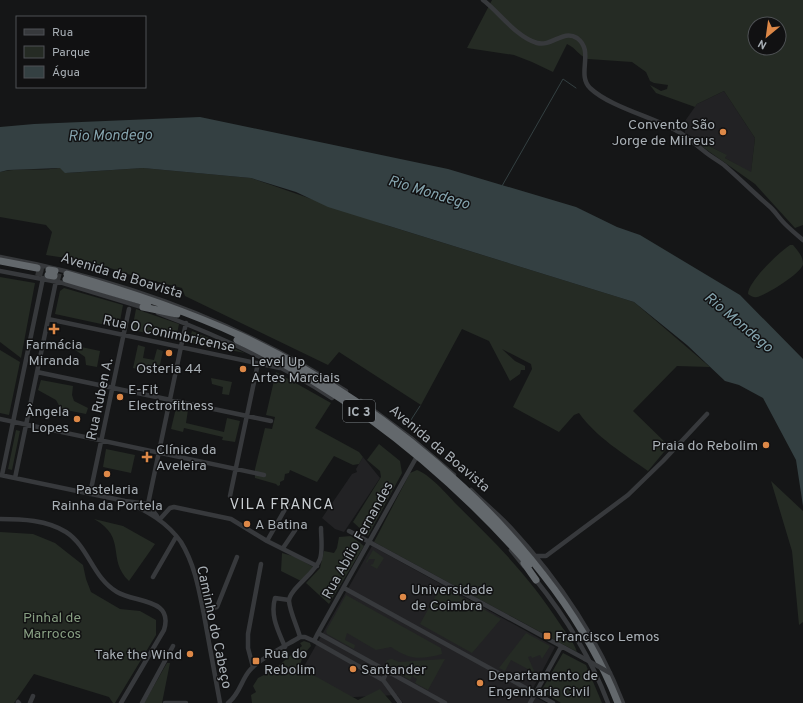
<svg xmlns="http://www.w3.org/2000/svg" width="803" height="703" font-family="Overpass,sans-serif">
	<rect width="100%" height="100%" fill="#151617"/>
	<path fill="#222224" d="M724 91 755 138 751 173 725 158 726 155 685 133V121L697 104Z
		M363 457 380 478 344 532 335 529 322 518 352 474 357 472 356 469Z
		M372 546 555 647 530 694 546 703H403L397 695 334 698 298 677Z"/>
	<path fill="#252b24" fill-rule="evenodd" d="M492 0H803V225L795 228 755 184 697 143 699 141 727 155 725 158 751 172 755 138 724 91 697 104 695 107 656 93 650 85 661 91 667 89 668 85 654 83 650 81 646 72 632 62 588 59C579 56 576 48 567 44L553 72 532 62 514 55 467 48ZM755 24H779V48H755Z
		M64 167 67 173 143 168 251 178 389 226 634 302 710 367 677 366 633 411 669 446 648 471C624 454 596 437 579 413L574 415 559 432 513 407 532 369 531 364 502 349 515 361 525 366V370H521L520 374 510 381 489 341 462 329 421 405 339 352 328 365 185 296 182 288 131 275 92 262 46 255 52 232 46 225 0 217V172C21 167 43 172 64 167Z
		M790 245H793C798 251 803 256 803 264 802 273 766 295 757 297 754 298 751 296 748 294 748 282 779 252 790 245Z
		M0 277 35 283 21 358 0 342Z
		M64 288 123 305 120 321H117L115 327 55 314 60 291Z
		M136 309 179 324 176 339 132 330Z
		M192 331 245 353 189 342Z
		M67 344 100 351 97 367 86 365 85 357Z
		M138 345 145 347 143 358 154 360 157 349 163 351 158 374 133 368Z
		M0 350 20 362 9 415 0 413Z
		M276 372 331 403 315 428 359 452 363 457 359 464 353 465 334 456 317 482 290 470 289 473 285 474 284 480 280 482V485L278 486 276 484 255 478V469L265 428 272 429 275 417 266 415Z
		M211 378 232 382 229 395 222 394 223 387 212 384Z
		M41 380 73 386 72 395 74 401 88 408 86 414 61 409 56 400 38 390Z
		M176 408 188 410 186 423 224 432 227 418 240 421 235 442 222 440 223 437 184 428 183 432 171 429Z
		M16 430 20 431 12 470 8 469Z
		M379 444 400 461 402 473 368 536 353 522 381 477 380 471 367 460Z
		M106 449 135 455 131 473 103 467Z
		M417 470C429 474 447 494 456 504 496 543 529 576 560 624 566 633 574 642 577 652L374 542 410 473Z
		M771 481 803 511V622L799 625 792 551Z
		M94 519 123 526 155 544 129 581C106 559 128 538 94 519Z
		M0 532 33 534 55 543 83 565 86 579 91 592 120 609 140 611 156 620V635L115 703H113L109 697 34 674 14 703H0Z
		M351 536 364 546 329 604 306 583 320 568 324 551 334 553 337 548 339 537Z
		M373 550 384 558 377 569 370 565 373 564 375 559H369L367 563 366 562Z
		M282 553 296 557 313 567 301 581 281 571Z
		M441 586 501 619 472 653 420 624Z
		M346 595 441 648 442 654C420 660 410 660 391 647L376 650 347 633 345 640 355 645 354 649 327 634 326 631Z
		M526 633 550 646 542 659 540 655 532 658 531 656 528 657 535 673 511 660 505 671 499 668Z
		M304 641 310 643 311 646 304 654 299 667 358 700 380 689 392 703H252L251 695 256 692 253 686 258 678 272 671 302 646 300 643Z
		M563 653 586 665 602 703H561L541 691Z
		M392 659 399 662 445 659 428 690 415 683 417 679 412 676 410 680 384 666 387 660Z
		M167 663H170L162 703H144Z"/>
	<path fill="#344042" d="M200 117 448 169 576 207 617 227 640 235 740 295 803 359V506L796 460 763 398 739 385 725 381 687 345 634 302 328 207 296 192 251 178 143 168 65 173 60 168 8 170 0 172V127L34 124Z"/>
	<g fill="none" stroke-linecap="round" stroke-linejoin="round">
		<path stroke="#344042" stroke-width="1" d="M502 186 563 79 576 88
			M409 423 420 406"/>
		<path stroke="#333537" stroke-width="7" stroke-dasharray="7 3.5" stroke-linecap="butt" d="M37 268 49 270
			M36 272 48 275
			M54 276 66 279"/>
		<path stroke="#37393c" stroke-width="4.5" d="M483 0C499 12 516 37 537 43 552 47 563 29 577 38 595 51 576 74 590 88 610 107 653 117 677 131 687 136 695 144 704 151 710 156 717 160 724 165 739 178 754 193 769 206 775 211 779 218 785 224 791 230 797 235 803 240
			M0 257C125 280 239 322 346 391
			M0 271 63 283 145 308
			M158 313C219 336 277 362 332 398
			M48 319 280 368
			M37 372 271 421
			M361 401 411 438 454 475
			M0 419 264 475
			M0 475 125 501 148 504 157 516
			M2 475 43 278
			M15 478 56 281
			M471 490C484 503 499 515 511 528 558 579 598 639 623 703
			M90 494 129 309
			M230 496 258 363
			M125 501C147 511 167 522 181 542 195 565 199 590 204 615 209 644 215 674 220 703
			M148 504 186 323
			M0 519C22 519 47 520 66 532 89 547 92 577 117 592 135 603 174 598 164 630L121 703
			M160 519 170 508 174 507 231 519 267 541 317 566
			M349 531 585 659
			M267 541 288 504
			M283 548 298 526
			M511 550 524 566
			M535 556H546L628 495 663 461 707 414
			M153 577 176 537
			M535 579C565 616 591 658 608 703
			M344 588 553 703
			M203 611 217 607 237 557
			M318 633 416 458
			M300 637C297 626 290 612 289 601 289 589 315 574 320 559 323 550 321 538 321 528
			M285 647C278 630 270 616 275 598L289 600
			M253 667 248 648V634L261 564
			M387 671 383 680 314 641 318 633 445 703
			M383 680 400 703
			M18 702 19 703
			M30 703 33 696
			M142 703 173 646
			M165 703H186
			M228 703C240 694 241 680 250 670 260 658 287 645 300 637H305L314 641
			M530 703 561 647"/>
		<path stroke="#63686c" stroke-width="7" d="M0 261 37 268
			M49 270 55 271
			M67 274C127 291 184 310 241 336 391 405 557 547 618 703
			M48 275 54 276
			M66 279 148 303
			M143 307 177 314
			M237 340C350 393 447 472 529 565
			M524 563 536 580"/>
		<path stroke="#37393c" stroke-width="4.5" d="M585 659 610 673"/>
	</g>
	<g fill="#dd8847" stroke="#111112" stroke-width="1.5">
		<circle cx="723" cy="132" r="4"/>
		<path d="M52 323h4v4h4v4h-4v4h-4v-4h-4v-4h4z"/>
		<circle cx="169" cy="353" r="4"/>
		<circle cx="243" cy="369" r="4"/>
		<circle cx="120" cy="397" r="4"/>
		<circle cx="77" cy="419" r="4"/>
		<circle cx="766" cy="445" r="4"/>
		<path d="M145 451h4v4h4v4h-4v4h-4v-4h-4v-4h4z"/>
		<circle cx="107" cy="474" r="4"/>
		<circle cx="247" cy="524" r="4"/>
		<circle cx="403" cy="597" r="4"/>
		<rect x="543" y="632" width="8" height="8" rx="2"/>
		<circle cx="190" cy="654" r="4"/>
		<rect x="252" y="657" width="8" height="8" rx="2"/>
		<circle cx="353" cy="669" r="4"/>
		<circle cx="480" cy="683" r="4"/>
	</g>
	<g text-anchor="middle" stroke-width="3" stroke-linejoin="round" paint-order="stroke">
		<rect fill="#111112" stroke="#7b8085" stroke-width="1" x="343" y="400" width="32" height="22" rx="3"/>
		<g font-size="13" font-weight="bold" fill="#a9b0b6">
			<text x="359" y="416">IC 3</text>
		</g>
		<g font-size="14" fill="#a9b0b6" stroke="#111112" text-anchor="start">
			<text x="715" y="129" text-anchor="end">Convento São<tspan x="715" dy="16">Jorge de Milreus</tspan></text>
			<text x="54" y="349" text-anchor="middle">Farmácia<tspan x="54" dy="16">Miranda</tspan></text>
			<text x="251" y="366">Level Up<tspan x="251" dy="16">Artes Marciais</tspan></text>
			<text x="169" y="373" text-anchor="middle">Osteria 44</text>
			<text x="128" y="394">E-Fit<tspan x="128" dy="16">Electrofitness</tspan></text>
			<text x="69" y="416" text-anchor="end">Ângela<tspan x="69" dy="16">Lopes</tspan></text>
			<text x="758" y="450" text-anchor="end">Praia do Rebolim</text>
			<text x="156" y="454">Clínica da<tspan x="156" dy="16">Aveleira</tspan></text>
			<text x="107" y="494" text-anchor="middle">Pastelaria<tspan x="107" dy="16">Rainha da Portela</tspan></text>
			<text x="255" y="529">A Batina</text>
			<text x="411" y="594">Universidade<tspan x="411" dy="16">de Coimbra</tspan></text>
			<text x="555" y="641">Francisco Lemos</text>
			<text x="264" y="658">Rua do<tspan x="264" dy="16">Rebolim</tspan></text>
			<text x="182" y="659" text-anchor="end">Take the Wind</text>
			<text x="361" y="674">Santander</text>
			<text x="488" y="680">Departamento de<tspan x="488" dy="16">Engenharia Civil</tspan></text>
		</g>
		<g font-size="14" fill="#a9b0b6" stroke="#111112">
			<text transform="translate(122 275) rotate(17)" y="5">Avenida da Boavista</text>
			<text transform="translate(169 333) rotate(12)" y="5">Rua O Conimbricense</text>
			<text transform="translate(99 399) rotate(-78)" y="5">Rua Ruben A.</text>
			<text transform="translate(440 448) rotate(40)" y="5">Avenida da Boavista</text>
			<text transform="translate(357 540) rotate(-61)" y="5">Rua Abílio Fernandes</text>
			<text transform="translate(215 627) rotate(78)" y="5">Caminho do Cabeço</text>
		</g>
		<g font-size="14" fill="#879e82" stroke="#111112">
			<text x="52" y="622">Pinhal de<tspan x="52" dy="16">Marrocos</tspan></text>
		</g>
		<g font-size="15" font-style="italic" fill="#84a3ad" stroke="#111112">
			<text transform="translate(110 135) rotate(-1)" y="5">Rio Mondego</text>
			<text transform="translate(429 192) rotate(17)" y="5">Rio Mondego</text>
			<text transform="translate(739 322) rotate(40)" y="5">Rio Mondego</text>
		</g>
		<g font-size="15" letter-spacing="1" fill="#c9ced2" stroke="#111112">
			<text x="282" y="509">VILA FRANCA</text>
		</g>
	</g>
	<rect x="16" y="16" width="130" height="72" fill="#111112" stroke="#4e5154"/>
	<rect x="24" y="29" width="20" height="6" fill="#37393c" stroke="#4e5154"/>
	<text x="52" y="36" font-size="12" fill="#a9b0b6">Rua</text>
	<rect x="24" y="46" width="20" height="12" fill="#252b24" stroke="#4e5154"/>
	<text x="52" y="56" font-size="12" fill="#a9b0b6">Parque</text>
	<rect x="24" y="66" width="20" height="12" fill="#344042" stroke="#4e5154"/>
	<text x="52" y="76" font-size="12" fill="#a9b0b6">Água</text>
	<g transform="translate(767 36) rotate(209)"><circle r="19" fill="#111112" stroke="#4e5154"/>
	<path d="M0-3L7 15L0 10L-7 15Z" fill="#dd8847"/>
	<text y="-6" font-size="11" font-weight="bold" text-anchor="middle" fill="#a9b0b6">N</text>
	</g>
</svg>
